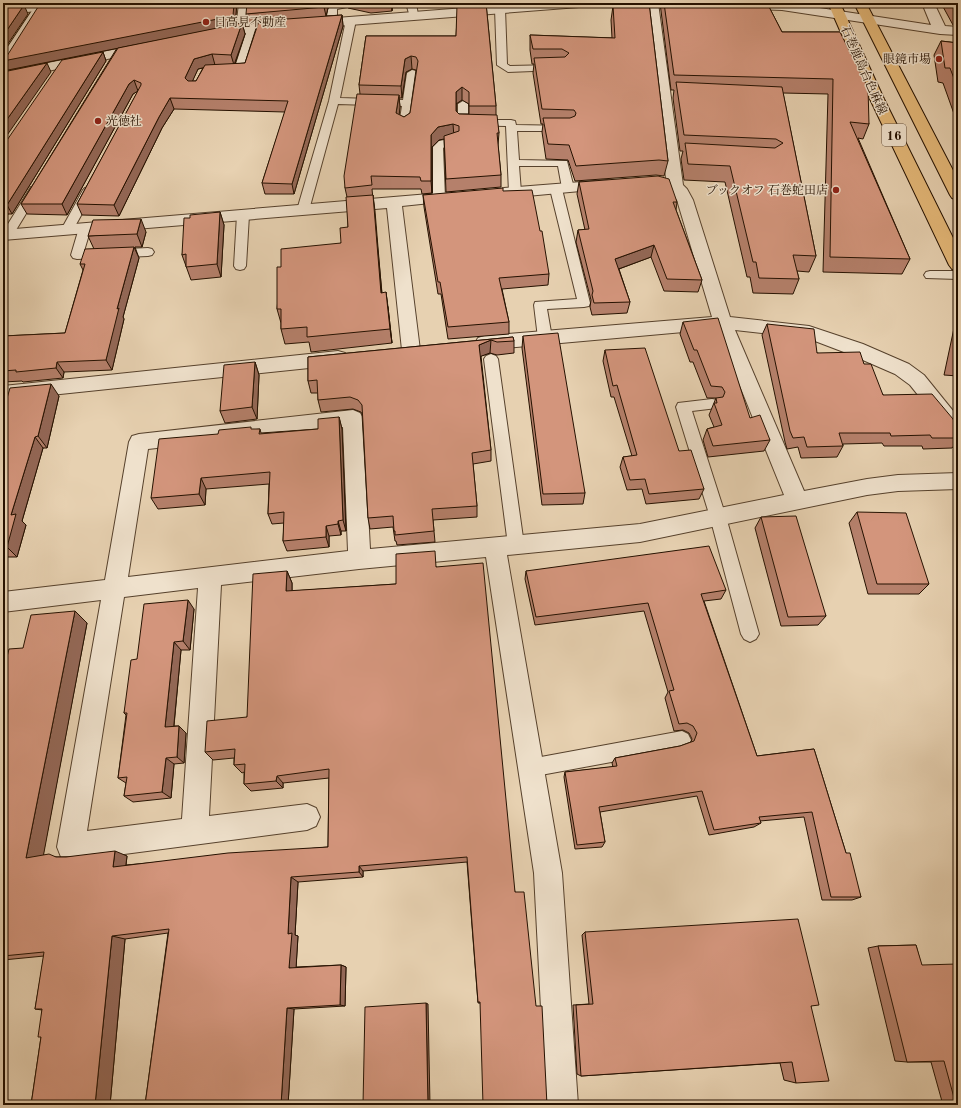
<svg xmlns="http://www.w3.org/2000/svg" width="961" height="1108" font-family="'Old Standard TT','Noto Serif JP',serif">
	<rect width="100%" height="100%" fill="#e7d1b1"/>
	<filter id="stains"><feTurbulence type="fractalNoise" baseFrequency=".005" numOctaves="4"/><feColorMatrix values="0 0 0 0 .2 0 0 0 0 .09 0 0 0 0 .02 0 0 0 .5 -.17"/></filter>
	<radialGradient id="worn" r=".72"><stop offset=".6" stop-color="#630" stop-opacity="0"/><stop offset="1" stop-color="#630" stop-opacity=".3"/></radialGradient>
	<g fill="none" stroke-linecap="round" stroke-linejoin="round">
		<defs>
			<path id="lane" d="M239 3H249L246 30 241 33 236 30Z
				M340 3H351L347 7 337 9V21L332 24 329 23C326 19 327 9 330 5Z
				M406 3H416L418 15 416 17H410Z
				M500 6 505 9 507 64 510 66 555 65 560 68 558 70 508 72 497 65 495 9Z
				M351 17 356 20 340 98 403 100 407 73 412 70 416 71 417 73 409 125 404 128 399 125 402 106 338 104 309 210 307 213H299L297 210 329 101 346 20Z
				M463 101 468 104V120H511L515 121 516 125 569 126 570 128 569 130 565 131H517L519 160 567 161 574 188 572 190H564L562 188 558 166H519L521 192 519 194H511L509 192 506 126 459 125 458 123V104Z
				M454 138 458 139 459 141 458 143 446 146 443 148 445 198 443 201H435L433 198V147L439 141Z
				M35 186 39 187 41 189 13 235 11 238H3V232L31 187Z
				M556 186 560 187 562 189 590 303 589 306 584 307 547 309 552 338 550 341 545 343 540 341 538 338 534 305 535 302 577 299 550 189 552 187Z
				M89 187 93 188 95 190 73 230 71 233H63L61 230 83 190 85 188Z
				M243 211 247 212 249 215 246 266 244 269 240 270 236 269 234 266 237 215 239 212Z
				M85 224 89 225 91 228 84 251 148 248 152 249 154 252 152 255 148 256 77 259 73 258 71 255 79 228 81 225Z
				M930 271H958V279L926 278 924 275 926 272Z
				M491 354 496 356 498 359 524 545 522 550 516 552 510 550 508 545 484 359 486 356Z
				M712 399 717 400 719 404 717 408 692 411 726 517 759 634 756 639 750 642 744 639 741 634 710 517 676 407 678 403Z
				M682 731 688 734 691 740 688 746 682 749 530 777 523 775 521 768 523 761 530 759Z"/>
			<path id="street" d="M40 3 44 4 46 7 44 10 3 15V7Z
				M528 3H585L583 6 579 7 260 32 248 70 246 73H236L234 70 246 33 213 38 208 37 206 34 208 31 213 30 250 25 255 23 259 24Z
				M646 3H658L683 185 687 189 693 200 730 317 809 326 863 344 909 364 924 375 958 417V439L951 436 910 385 895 374 849 354 807 338 735 330 804 491 867 479 898 475 958 473V489L898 491 867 495 640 542 507 555 562 873 578 1105H546L534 873 486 557 359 569 221 585 209 816 307 804 316 808 320 817 316 826 307 830 71 861 61 857 57 847 101 600 3 612V592L105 580 129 442 132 436 139 434 353 410 360 413 363 418 370 549 640 524 784 495 717 329 484 350 478 348 475 343 478 338 484 336 712 317 677 200 667 187ZM343 427 348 551 128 577 148 449ZM198 588 182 819 87 831 124 597Z
				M704 3H787L931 25 922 3H934L945 26 958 27V35L940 34 782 10 710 7 706 6Z
				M142 44 147 45 149 48 147 51 3 80V72Z
				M607 180 613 182 615 185 613 188 504 198 498 196 496 193 498 190 504 188Z
				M453 192 459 194 461 197 459 200 402 206 420 350 418 355 411 357 404 355 402 350 387 208 3 240V230Z
				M338 351 345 353 347 358 345 363 338 365 3 400V386Z"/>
			<path id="secondary" d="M37 3H49L8 67 3 68V54Z"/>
			<path id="primary" d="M828 3H840L884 99 958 248V271L952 269 949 265 870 99Z
				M854 3H866L958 180V200L952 198 950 195Z"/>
		</defs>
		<use href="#lane" stroke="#56412c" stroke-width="2"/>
		<use href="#street" stroke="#56412c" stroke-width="2"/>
		<use href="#secondary" stroke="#251100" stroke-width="2"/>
		<use href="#primary" stroke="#251100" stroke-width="2"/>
		<use href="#lane" fill="#efe1cc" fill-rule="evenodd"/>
		<use href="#street" fill="#efe1cc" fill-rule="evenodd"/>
		<use href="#secondary" fill="#efe1cc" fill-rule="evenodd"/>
		<use href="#primary" fill="#e4b878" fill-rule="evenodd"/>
	</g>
	<path fill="#b5806b" stroke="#251100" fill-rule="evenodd" d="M48 3H90L49 5Z
		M237 3 235 25 242 23 245 34 235 64 245 63 258 22 248 23 246 14 329 4 326 16 342 15 343 26 294 194H265L262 183 285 112 174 109 162 128 119 216 82 215 77 204 138 91 133 94 67 215 27 214 21 204 117 48 3 71ZM203 68 196 81H192L198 69Z
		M347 3H393L392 11 371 13 348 8Z
		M458 3H486L496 106V115L499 133 498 145 501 175V187L446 192 444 138 439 140 432 147V193L422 194 421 189H372L382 293 388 307 392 343 311 352 309 342 285 344 281 329V323L277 309 281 267 341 243 348 227 347 197 345 188 360 94 359 85 366 36H456ZM412 69 416 70 410 113 404 117 399 115 400 107 399 98H402L406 72ZM462 100 469 104V114H459L456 111V104Z
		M618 3H649L668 161 664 176 656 175 575 181 568 160 546 159 542 132 543 124H541L533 73 534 64H532L530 50V35L612 38 611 20 613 6H618Z
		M660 3H767L782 32H840L869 124 863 139 858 138 910 259 902 274 823 272 828 94 783 93 816 256 809 272 797 271 799 279 793 294 753 293 750 277H747L725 182 684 180 681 159 683 151H680L673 98 674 90H671Z
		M941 3H958V26L953 25Z
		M941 41 958 43V125L943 83 938 82 934 55Z
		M103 52 106 61 12 214H8L3 222V146Z
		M579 182 677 202 676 210 702 280 698 292 664 291 651 257 619 269 630 302 627 313 592 315 590 307 591 300 576 242 578 230H585L577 194Z
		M503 191 549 274 548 285 502 289 509 322V334L448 339 441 294H438L424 207 423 195Z
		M220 212 224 225 221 277 191 280 182 255 190 218Z
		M146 232 142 247H135L139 258 123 317 124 319 112 370 64 372 63 378 23 382 22 381 3 382V336L65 333 83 270 80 264 94 249 88 236Z
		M958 313V376L944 375 957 314Z
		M683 322 750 418 770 440 764 451 708 457 703 440 707 429 714 427 709 415 716 398H707L693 362H690L680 334Z
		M767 324 817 353 864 364 883 395 958 431V441L952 448 923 449 922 446H884L882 443 843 444V446L837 457 801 458 798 447 787 449 785 442 762 335Z
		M523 336 585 493 583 504 542 505 522 348Z
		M513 337 514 341V353L497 355 490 353 481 356 491 450V461L473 464 477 506V517L433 520 435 542 397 545 396 541H395L393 527 370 529 368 518 362 414 361 412 353 409 321 412 318 400V393H311L308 381V357Z
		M605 350 679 451 704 489 699 499 646 504 642 489 627 490 620 467 623 457 632 456 614 397H611L603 361Z
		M255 362 259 375 257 419 225 423 220 411Z
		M59 396 47 448H43L22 521 26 525 17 557H3V558V412Z
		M339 417 342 429 346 531H341V535L329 536V547L287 551 283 541 284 523 272 524 268 514 269 484 206 489 205 505 158 509 151 498 218 434 260 429 261 433 318 429Z
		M857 512 929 584 919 594H868L849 523Z
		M761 517 826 616 818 625 781 626 755 528Z
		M436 566 515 892 547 1105 480 1003H478L467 862 363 871V877L298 882 295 935 298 936 296 967 341 965 346 967 345 1006 294 1009 288 1105H145L168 933 125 939 110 1105H31L41 1037 42 1010 35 1009 44 956 3 960V673L23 648 87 623 43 855 57 857 127 856 126 865 328 847 329 778 283 783V788L251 791 244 784V772L242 773 234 765V758L213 760 205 752 247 717 287 571 292 583V591L396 584Z
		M526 571 726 590 721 599 704 601 757 756 814 749 846 853 861 897 852 900H822L804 817 760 821 761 823 754 827 709 835 697 796 600 812 605 842 602 847 575 849 564 777 565 772 613 767 612 763 615 758 680 746 691 742 692 739 689 733 683 730 674 731 665 698 668 692 644 611 535 625 525 579Z
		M194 609 190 650H181L174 726H179L186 733 184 763 174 764 171 798 133 802 124 796 126 783 118 778 126 715 124 713 137 659Z
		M585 932 811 1006 796 1083 784 1080 780 1063 581 1076 577 1074 573 1005 589 1004 582 935Z
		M916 945 958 1105H943L931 1062H907L895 1061 868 948 878 946Z"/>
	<path fill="#946857" stroke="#251100" d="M3 3H25L3 6Z
		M234 3H237L235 25 3 71V61Z
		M325 3H334L329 4 326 16 324 7Z
		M391 3H393L392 11Z
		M24 5 28 14 3 51V36Z
		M342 15 343 26 294 194 292 184Z
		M242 23 245 34 234 65 231 55Z
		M103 52 106 61 12 214 7 205Z
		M212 54 215 65 198 69 189 89 185 78 194 59Z
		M411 56 412 69 406 72 402 98 401 86 405 59Z
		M47 63 51 72 3 141V125Z
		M134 80 138 91 133 94 67 215 62 204 129 84Z
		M462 87V100L456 104V123V92Z
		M399 95 400 107 398 126 396 113Z
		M170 98 174 109 162 128 119 216 114 205 159 117Z
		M453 124 454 137 439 140 432 147V193L431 181V135L438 127Z
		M373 195 375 211 383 308 381 293Z
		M3 205 8 214 3 222Z
		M220 212 224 225 221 277 217 264Z
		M141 219 146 232 142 247 137 234Z
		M654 245 651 257 613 271 615 259Z
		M134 247 139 258 123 317 124 319 112 370 106 360 117 309Z
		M386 292 388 307 392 343 390 329Z
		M491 340 490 353 479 357V345Z
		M57 362 64 372 63 378 56 368Z
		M255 362 259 375 257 419 252 407Z
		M51 384 59 396 47 448 38 436Z
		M339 417 342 429 346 531 343 520Z
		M35 437 43 448 22 521 26 525 17 557 7 547 11 515Z
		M201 478 206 489 205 505 199 494Z
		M338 521 341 531V535L338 524Z
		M326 526 329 536V547L326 537Z
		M287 571 292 583V603L286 591Z
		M188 600 194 609 190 650 183 641Z
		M75 611 87 623 42 863 26 858Z
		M174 642 181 650 173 734 165 727Z
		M179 726 186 733 184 763 177 757Z
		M166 758 174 764 171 798 162 792Z
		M277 776 283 783V788L276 781Z
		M115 851 127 856 125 872 113 867Z
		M359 866 363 871V877L359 872Z
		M291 877 298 882 295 935 298 936 296 969 289 968 288 934Z
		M112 936 125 939 110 1105H95Z
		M341 965 346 967 345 1006 340 1005Z
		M426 1003 428 1004 430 1105H428Z
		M287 1008 294 1009 288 1105H281Z"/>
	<path fill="#d3957c" stroke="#251100" d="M120 3H234L233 16 3 61V59H5L38 7Z
		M247 3H325L324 7 246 14Z
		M365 3H386L370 4Z
		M486 3 496 106H469V92L462 87 456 92V111L459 114 497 115 499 133H497L501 175 446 179 444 136 459 131V126L453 124 438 127 431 135V181H421L420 177 371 176 372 185 345 188 344 176 357 94 399 95 396 113 404 117 410 113 418 61 416 57 411 56 405 59 401 86 359 85 366 36H456L457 5Z
		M620 3H649L668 161 659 160 576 166 569 145 548 144 543 118H570L575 116 576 113 574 110 542 109 534 58 565 57 569 53 562 49H533L530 35 615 38 613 6H620Z
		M664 3H767L782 32H840L868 88 869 124 850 122 910 259 830 257 833 79 674 75Z
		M24 5 3 36V7Z
		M342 15 292 184 262 183 288 101 170 98 159 117 114 205 77 204 141 85V83L134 80 129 84 62 204H21L118 48 242 23 231 55 212 54 194 59 185 78 188 81H196L205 65 245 63 259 21Z
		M941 41 958 43V89L950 68H945Z
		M103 52 7 205H3V146L62 60Z
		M47 63 3 125V72Z
		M676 82 782 87 816 256 793 255 799 279 759 278 756 262H753L730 166 688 164 685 143 775 148 783 143 776 139 684 135Z
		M658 176 669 179 677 202H673L702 280 667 279 654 245 615 259 630 302 594 303 592 295 593 291 578 230 589 229 579 182Z
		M503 188V191L532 190 540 231H542L549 274 499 278 509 322 448 327 440 282H438L423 195Z
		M373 195 381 293 386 292 390 329 307 337V327L281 329V309H277V267H281V249L341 243 340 228 348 227 346 197Z
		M220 212 217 264 186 267V254L182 255 184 218H190V215Z
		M141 219 137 234 88 236 93 220Z
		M134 247 117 309 119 308 106 360 57 362 56 368 16 372V370L3 371V336L65 333 85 264H80L85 249Z
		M718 318 750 418 760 415 770 440 713 446 707 429 722 425 714 403H717L716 398 723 397 725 392 722 387 711 386 697 350H694L683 322Z
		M767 324 814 329 817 353 860 352 864 364H871L883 395 932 394 953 419 958 431V438H932L930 435 891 436 890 433H839L843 446 807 447 804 437 793 438 790 431Z
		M558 333 585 493 543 494 523 336Z
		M513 337 514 341 497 342 491 340 479 345 491 450 472 453 477 506 432 509 434 531 395 535V531H394L393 516 368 518 362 405 358 400 350 397 318 400 317 380 308 381V357Z
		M645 348 679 451 691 450 704 489 649 494 645 479 630 480 623 457 637 455 617 385 613 386 605 350Z
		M255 362 252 407 220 411 224 365Z
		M51 384 38 436 35 437 11 515 16 514 7 547H3V412L10 388Z
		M339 417 343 520 338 521V524L326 526V537L283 541 284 512 268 514 270 472 201 478 199 494 151 498 159 439 218 434 219 430 251 427V429H260L259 434 318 429V419Z
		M857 512 906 513 929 584H877Z
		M796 516 826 616 788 617 761 517Z
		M709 546 726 590 701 594 757 756 814 749 846 853H850L861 897H831L812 812 759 817 761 823 714 830 702 791 599 807 605 842 577 845 565 772 617 766 615 758 680 746 694 741 697 733 693 726 687 723 679 724 669 691 674 690 648 603 536 617 526 571Z
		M435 551 436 567 483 563 515 892H524L536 1006H542L547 1105H483L480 1002H478L467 857 359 866V872L291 877 288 934 292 933 289 968 341 965 340 1005 287 1008 281 1105H145L169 929 112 936 95 1105H31L41 1037H38L42 1009H35L44 952 3 956V673L9 649 23 648 31 615 75 611 26 858 49 854 56 857H66L115 851 113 867 228 853 328 847 329 769 277 776 276 781 244 784 245 764 234 765 235 749 205 752 207 721 247 717 253 574 287 571 286 591 396 584V554Z
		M188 600 183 641 174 642 165 727 179 726 177 757 166 758 162 792 124 796 127 777 118 778 127 713H124L131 660 137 659 144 604Z
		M798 919 819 1005 811 1006 829 1081 796 1083 792 1062 581 1076 576 1005 593 1004 585 932Z
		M916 945 922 965 957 964 958 967V1105H956L944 1061 907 1062 878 946Z
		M426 1003 428 1105H363L365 1007Z"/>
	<g fill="#8f2418" stroke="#efe1cc" stroke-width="1.5">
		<circle cx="206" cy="22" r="4"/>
		<circle cx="939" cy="59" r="4"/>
		<circle cx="98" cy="121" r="4"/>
		<circle cx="836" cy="190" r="4"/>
	</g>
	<g text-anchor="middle" stroke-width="3" stroke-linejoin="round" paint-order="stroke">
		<g font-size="12" fill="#251100" stroke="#efe1cc" text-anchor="start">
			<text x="214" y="26">日高見不動産</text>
			<text x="931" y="63" text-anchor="end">眼鏡市場</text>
			<text x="106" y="125">光徳社</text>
			<text x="828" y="194" text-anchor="end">ブックオフ 石巻蛇田店</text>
		</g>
		<g font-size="12" fill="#251100" stroke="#efe1cc">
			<text transform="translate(864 70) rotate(66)" y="4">石巻鹿島台色麻線</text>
		</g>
		<rect fill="#efe1cc" stroke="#624f3d" stroke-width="1" x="882" y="124" width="24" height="22" rx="3"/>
		<g font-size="13" font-weight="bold" fill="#251100">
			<text x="894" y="140">16</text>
		</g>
	</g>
	<rect width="961" height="1108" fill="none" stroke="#e7d1b1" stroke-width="16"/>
	<rect x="4" y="4" width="953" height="1100" fill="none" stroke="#251100" stroke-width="2"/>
	<rect x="8" y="8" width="945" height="1092" fill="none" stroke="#251100"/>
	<rect width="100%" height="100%" filter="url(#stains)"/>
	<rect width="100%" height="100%" fill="url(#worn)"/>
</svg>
